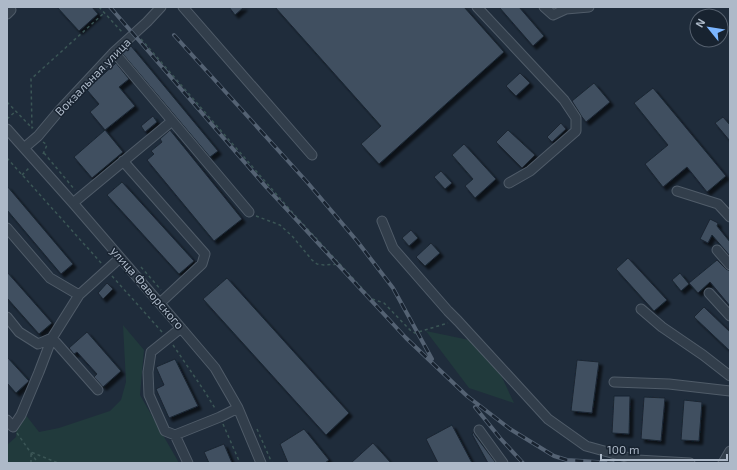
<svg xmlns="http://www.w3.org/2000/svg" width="737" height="470" font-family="'Exo 2',sans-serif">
	<defs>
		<filter id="shadow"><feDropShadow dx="3.5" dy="3.5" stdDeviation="1" flood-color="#0009"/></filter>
	</defs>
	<rect width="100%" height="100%" fill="#1f2c3b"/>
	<path fill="#213a3c" d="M123 325 144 350 140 395 179 463H8L7 460V445L16 437 17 414H25L39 432 59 428 110 411 121 400 126 382Z
		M426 331 474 341 500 373 514 403 469 388Z"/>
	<path fill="#3f4f60" stroke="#1a2532" filter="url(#shadow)" d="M57 7H92L98 14 79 31Z
		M229 7H244L235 15Z
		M275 7H464L504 52 379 164 361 144 381 126Z
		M499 7H519L544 36 533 46Z
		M131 46 218 151 210 157 122 53Z
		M116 63 129 79 119 87 135 106 105 130 90 112 99 104 87 90 97 80Z
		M520 73 530 83 516 96 506 86Z
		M594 83 610 102 586 122 582 117 572 101Z
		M653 88 726 176 707 192 687 167 663 187 645 164 668 145 634 103Z
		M153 116 157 122 145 132 141 126Z
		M723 117 730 125V141L715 123Z
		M561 123 566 129 552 142 547 137Z
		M105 130 123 152 92 178 74 157Z
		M170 130 242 219 214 241 147 160 154 154 151 151 162 142 160 139Z
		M508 130 535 155 522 168 496 142Z
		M464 144 496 179 475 198 465 186 473 179 452 155Z
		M441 171 452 183 445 189 434 177Z
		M122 182 194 261 179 274 107 195Z
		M7 186 73 264 61 274 7 210Z
		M710 219 718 223 717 226 730 242V256L712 235 708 243 700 239Z
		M411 230 418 238 409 246 402 238Z
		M431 243 440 253 425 266 416 257Z
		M628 258 667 300 654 311 616 269Z
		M717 260 726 269 730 271V306L710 282 698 293 689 283Z
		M7 272 52 323 39 334 7 298Z
		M680 273 689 284 681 291 672 280Z
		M227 278 349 413 326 435 203 299Z
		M107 283 113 289 103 299 98 293Z
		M704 307 730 332V351L694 317Z
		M87 332 121 371 103 387 94 377 97 374 77 352 74 354 69 348Z
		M7 357 29 381 16 393 7 383Z
		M175 359 198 406 169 418 156 389 164 385 156 367Z
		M577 360 599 362 592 413 571 411Z
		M614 396H630L629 434 612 433Z
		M644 397 665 398 661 441 641 439Z
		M684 400 702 402 699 441 681 440Z
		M452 425 472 463H438L426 439Z
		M304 429 329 460 325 463H288L280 444Z
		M474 432V434L496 463H488L472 434Z
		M373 443 391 463H351Z
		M224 444 232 463H209L204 452Z"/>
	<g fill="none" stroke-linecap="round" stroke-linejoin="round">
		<defs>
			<path id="minor" d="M183 7 312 155
				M477 7 564 100 576 118V131L530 171 509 183
				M544 7 553 15 566 9 589 7
				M7 14 11 10
				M114 52 249 212
				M7 129 73 203 181 328 215 368 238 408 261 463
				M24 148 38 136 59 111 114 52 147 22 161 7
				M123 161 205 254 202 264 160 303
				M677 191 718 204 730 217
				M73 203 172 121
				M382 221 393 248 448 311 458 321 548 419 586 446 637 460 690 463
				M7 228 50 278 79 295
				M717 250 730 265
				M709 293 730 316
				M641 309 662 327 703 355 730 376
				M7 317 19 332 38 344 52 338 98 390
				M181 328 151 352 148 372 149 395 165 431 175 435 188 463
				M614 382 669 384 730 391
				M7 420 13 427 21 415 39 372 52 338 79 295 120 258
				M479 430 503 463
				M175 435 220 417 238 408
				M723 463 730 451"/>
		</defs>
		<use href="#minor" stroke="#505c69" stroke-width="11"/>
		<path stroke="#3b5656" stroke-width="1.5" stroke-dasharray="3 3" stroke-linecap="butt" d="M99 7 122 32
			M141 39 291 211 372 299 384 303 410 330 415 333 448 323
			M7 102 32 128
			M7 119 16 111
			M33 127 32 128 31 79 104 13
			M44 153 75 190
			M43 154 47 145 43 142
			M7 158 102 264
			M22 175 29 168
			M256 216 280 225 293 237 312 260 317 264 324 265 340 264
			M141 267 161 290
			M112 276 163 333
			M173 345 205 392 216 410
			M223 424 240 463
			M257 429 272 463
			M17 433 38 463
			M31 463V452L58 463"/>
		<use href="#minor" stroke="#323e4b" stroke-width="9"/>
		<defs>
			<path id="rail" d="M110 7 266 187 406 338 467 396 510 429 554 456 567 460 613 463
				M174 35 307 182 357 241 393 288 432 359
				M475 407 500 438 523 463"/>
		</defs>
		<use href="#rail" stroke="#546273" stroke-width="4"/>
		<use href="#rail" stroke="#182330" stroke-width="2.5" stroke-dasharray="8" stroke-linecap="butt"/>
	</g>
	<g text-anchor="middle" stroke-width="3" stroke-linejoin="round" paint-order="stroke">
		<g font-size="12" fill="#adb9c8" stroke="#182330">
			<text transform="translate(93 77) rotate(-46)" y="4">Вокзальная улица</text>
			<text transform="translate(147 288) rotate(49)" y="4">улица Фаворского</text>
		</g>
	</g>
	<rect width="737" height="470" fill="none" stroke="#adb9c8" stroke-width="16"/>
	<g transform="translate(709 28) rotate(300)"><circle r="19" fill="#182330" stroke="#545f6d"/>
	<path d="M0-3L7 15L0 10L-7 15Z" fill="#7bb5ff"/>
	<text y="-6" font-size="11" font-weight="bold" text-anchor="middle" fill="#adb9c8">N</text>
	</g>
	<path d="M601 454v6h126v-6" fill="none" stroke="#adb9c8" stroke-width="2"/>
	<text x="607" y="454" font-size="12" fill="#adb9c8" stroke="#182330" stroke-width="3" paint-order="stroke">100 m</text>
</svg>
